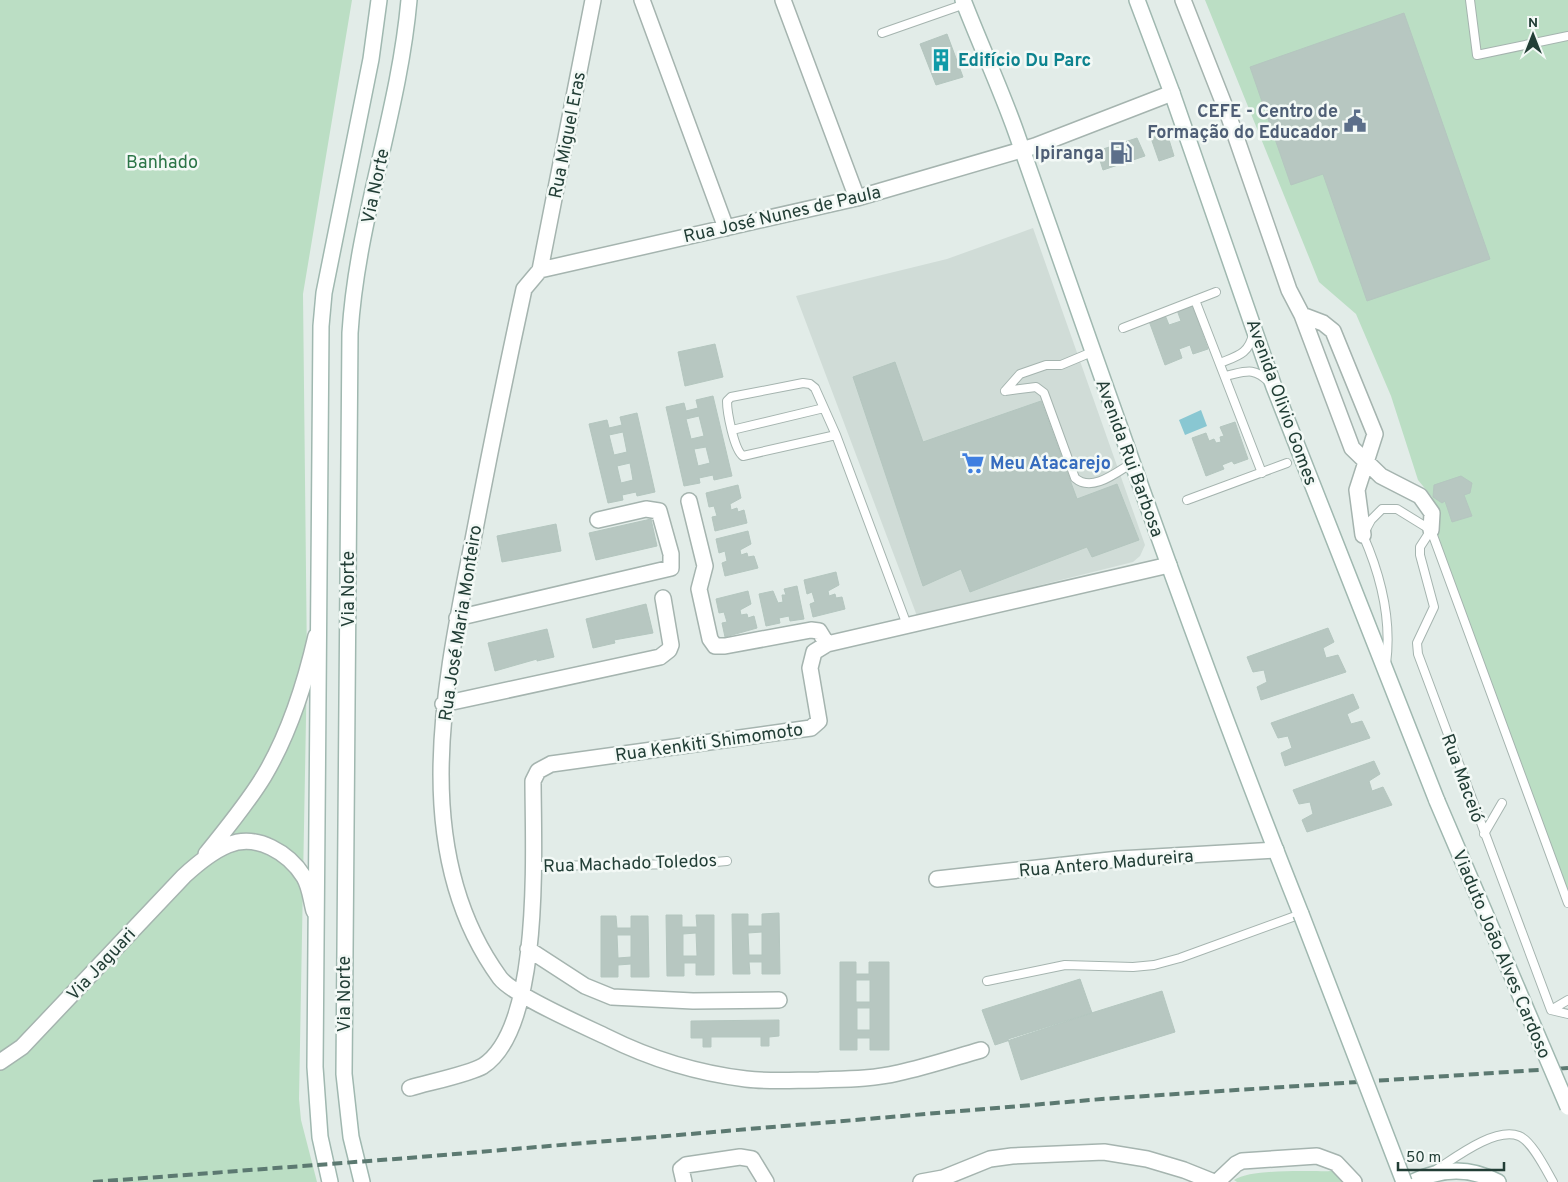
<svg xmlns="http://www.w3.org/2000/svg" width="1568" height="1182" font-family="Overpass,sans-serif">
	<rect width="100%" height="100%" fill="#e2ece8"/>
	<path fill="#d0dcd7" d="M1033 228 1145 545 1140 556 1133 562 917 616 796 296 947 259Z"/>
	<path fill="#bbdec4" d="M0 0H352L303 294 307 664 299 1099 301 1120 317 1182H0Z
		M1205 0H1568V893L1432 531 1435 515 1432 497 1418 480 1391 396 1356 314 1319 282Z
		M1333 1171 1342 1182H1237L1234 1180C1252 1168 1310 1172 1333 1171Z"/>
	<path fill="#89c7d2" d="M1201 410 1207 426 1185 435 1179 420Z"/>
	<path fill="#b7c7c1" stroke="#b4c6bf" fill-rule="evenodd" d="M1404 13 1490 259 1367 301 1323 174 1291 185 1250 67Z
		M947 34 963 77 936 85 920 44Z
		M1167 133 1174 156 1159 161 1151 138Z
		M1137 138 1145 156 1103 170 1097 151Z
		M1192 305 1208 349 1193 354 1190 345 1179 349 1182 358 1165 365 1149 321 1165 315 1169 325 1181 321 1177 310Z
		M715 344 723 377 685 386 678 352Z
		M895 362 923 442 1041 401 1077 499 1117 484 1139 540 1092 557 1087 547 970 592 961 569 923 586 853 377Z
		M713 396 732 476 714 480 713 475 699 478 700 483 684 486 666 407 684 403 686 411 698 408 696 400ZM699 416 704 436 691 439 686 419ZM706 447 710 463 698 466 694 449Z
		M637 413 655 492 637 496 636 492 622 495 623 500 608 503 589 424 607 420 609 428 622 425 620 417ZM623 432 627 452 614 455 609 435ZM630 463 633 480 621 483 617 466Z
		M1235 422 1248 459 1234 464 1232 461 1222 465 1224 469 1206 476 1192 438 1206 433 1209 441 1214 439 1216 443 1221 442 1220 437 1224 436 1220 427Z
		M1461 476 1472 483 1470 493 1464 495 1472 516 1452 522 1445 501 1442 503 1433 497 1434 485Z
		M738 485 741 498 730 504 731 510 737 508 738 512 744 510 747 523 715 531 712 517 717 516 714 506 709 507 706 493Z
		M651 519 657 546 596 560 589 533Z
		M556 524 561 551 502 562 497 536Z
		M748 531 751 544 740 550 741 555 747 553 748 557 754 556 758 568 725 576 722 563 727 561 725 551 719 553 716 539Z
		M836 572 839 585 828 591 829 596 835 594 836 598 842 597 845 609 813 617 810 604 815 602 812 592 807 594 804 580Z
		M797 586 804 619 790 621 789 616 779 618 780 623 766 626 759 594 773 591 778 603 783 602 782 595H786L784 589Z
		M748 591 751 604 740 610 741 615 747 614 748 618 754 616 757 628 725 637 722 623 727 622 724 612 719 613 716 599Z
		M646 604 653 633 614 640 615 643 593 648 586 619Z
		M1328 628 1334 642 1323 648 1326 658 1338 655 1346 672 1261 700 1257 687 1267 682 1264 670 1253 672 1247 657Z
		M547 629 554 657 537 661V659L495 671 488 643Z
		M1353 694 1359 708 1347 714 1351 724 1362 721 1370 738 1285 766 1281 753 1292 748 1288 736 1278 738 1271 723Z
		M1374 761 1380 774 1369 781 1372 791 1383 787 1392 805 1307 832 1302 820 1313 814 1310 802 1299 804 1293 790Z
		M779 913 780 974H762V962H749L750 974H733L732 914H748V926H762V914ZM762 932V955H749L748 933Z
		M666 915H682V927H697L696 915H714V975H696V963H684V976H667ZM696 933 697 956H683V934Z
		M601 916H616L617 928H631V916H648L649 977H631V964L618 965V977H601ZM617 935H631V957L618 958Z
		M840 962H856V974H869V962H889V1050H870V1038H857V1050H840ZM856 980H870V1002H856ZM857 1008H870V1030H857Z
		M1080 979 1092 1013 995 1045 982 1010Z
		M1162 991 1175 1032 1021 1080 1008 1039Z
		M779 1020V1036L769 1037V1046H761V1037H711V1047H703V1038H691V1021Z"/>
	<g fill="none" stroke-linecap="round" stroke-linejoin="round">
		<defs>
			<path id="service" d="M1470 0 1477 55 1568 36
				M882 33 965 4
				M1195 300 1262 473
				M1123 328 1216 292
				M1220 363C1237 356 1249 354 1253 334
				M1225 376C1245 372 1253 366 1269 382
				M1005 391 1036 387 1044 393 1075 478C1092 493 1117 472 1132 463
				M1005 391 1020 374 1046 365H1061L1092 352
				M732 430 824 408
				M836 435 743 456C734 450 727 412 727 401L731 397 803 383 810 384 815 388 836 435 907 625
				M1187 500 1287 463
				M1431 530 1420 547V555L1434 607 1417 643 1418 654 1551 1010 1568 1014
				M1386 664C1392 620 1381 576 1363 535L1371 520 1382 509H1397L1431 530 1568 903
				M1484 834 1502 803
				M534 866 692 864 727 861
				M987 981 1065 965 1133 967 1154 965 1180 958 1301 914
				M1551 1010 1568 1000
				M1436 1170C1456 1157 1495 1127 1519 1136 1532 1141 1546 1170 1553 1182"/>
			<path id="minor" d="M642 0 726 228
				M783 0 857 198
				M1183 0 1229 117 1289 290 1302 315 1323 323 1333 331 1375 434 1357 490 1363 535
				M540 270 524 289C506 372 489 456 473 540 445 682 407 851 500 978 513 995 584 1026 607 1037 651 1059 697 1073 746 1079 770 1082 795 1080 819 1080 846 1079 873 1079 898 1073 926 1067 953 1058 981 1050
				M540 270 857 198 1035 146 1172 93
				M540 270 593 0
				M1302 315 1352 448 1381 476 1420 496 1432 513 1431 530
				M689 501 705 566 699 589 710 639 715 646H725L811 630 819 631 827 644
				M457 618 671 568V554L659 511 646 509 598 520
				M443 704 660 657 669 650 671 645 663 598
				M937 879 1119 859 1276 850
				M528 949 585 986 612 997 693 1001 779 1000
				M410 1088C426 1083 470 1074 483 1066 543 1027 533 846 533 781L538 771 551 764 811 728 819 721 810 668 814 652 827 644 1169 565
				M684 1182 681 1169 686 1165 740 1157 752 1159 766 1182
				M921 1182 943 1178 990 1159 1012 1156 1104 1152 1147 1159 1184 1170 1214 1182
				M1217 1182 1236 1164 1242 1161 1317 1156 1336 1163 1354 1182"/>
			<path id="tertiary" d="M206 854C226 829 247 804 264 776 289 734 305 684 316 636
				M0 1062 22 1047 184 876C197 864 211 852 228 845 257 833 289 853 304 877 310 887 311 900 314 911"/>
			<path id="secondary" d="M963 0C980 44 1000 87 1016 132 1108 394 1198 656 1301 914
				M1137 0 1172 93 1274 387 1437 801
				M330 1182 320 1137 315 1067 321 326 324 293 371 59 379 0
				M362 1182 351 1137 344 1074 350 333C357 220 399 113 409 0
				M1413 1182C1441 1168 1470 1167 1498 1182"/>
		</defs>
		<use href="#service" stroke="#a5b4af" stroke-width="10"/>
		<use href="#minor" stroke="#a5b4af" stroke-width="18"/>
		<use href="#tertiary" stroke="#a5b4af" stroke-width="18"/>
		<use href="#secondary" stroke="#a0b8b0" stroke-width="18"/>
		<use href="#service" stroke="#fff" stroke-width="8"/>
		<use href="#minor" stroke="#fff" stroke-width="15"/>
		<use href="#tertiary" stroke="#fff" stroke-width="15"/>
		<use href="#secondary" stroke="#fff" stroke-width="15"/>
		<path stroke="#5c7971" stroke-width="4" stroke-dasharray="10 5" stroke-linecap="butt" d="M93 1182 408 1158 1102 1099 1568 1068"/>
		<defs>
			<path id="secondary-bridge" d="M1437 801 1568 1107
				M1301 914 1404 1182"/>
		</defs>
		<use href="#secondary-bridge" stroke="#a0b8b0" stroke-width="18" stroke-linecap="butt"/>
		<use href="#secondary-bridge" stroke="#fff" stroke-width="15"/>
	</g>
	<defs>
		<symbol id="building-bare" viewBox="-9 -9 18 18"><path d="M-4-6H4V6H1V3H-1V6H-4ZM-2.5-4.3h1.7v1.8h-1.7ZM.8-4.3h1.7v1.8H.8ZM-2.5-1h1.7V.8h-1.7ZM.8-1h1.7V.8H.8Z" fill="#0f9aa8" stroke="#f3f9f6" stroke-width="2.5" paint-order="stroke"/></symbol>
		<symbol id="civic-bare" viewBox="-9 -9 18 18"><path d="M-.6-6.5H3V-4.5H.6V-3L4-1V1h2V6H-6V1h2V-1L-.6-3ZM-1.2 2.5V6h2.4V2.5Z" fill="#5c6f8a" stroke="#f3f9f6" stroke-width="2.5" paint-order="stroke"/></symbol>
		<symbol id="fuel-bare" viewBox="-9 -9 18 18"><path d="M-5.5-6h7V0h2V4h1.3V-2.5L3-4.5l.8-.8L6-3V5H2.5V1h-1V6h-7ZM-4.2-4.7v3.2H.2V-4.7Z" fill="#5c6f8a" stroke="#f3f9f6" stroke-width="2.5" paint-order="stroke"/></symbol>
		<symbol id="supermarket-bare" viewBox="-9 -9 18 18"><path d="M-6-5.5h2.5l.6 2H6L4.5 2H-2.5L-4.4-4H-6ZM-1.5 3.2a1.3 1.3 0 1 0 .1 0ZM3 3.2a1.3 1.3 0 1 0 .1 0Z" fill="#3f7fe0" stroke="#f3f9f6" stroke-width="2.5" paint-order="stroke"/></symbol>
	</defs>
	<g fill-rule="evenodd">
		<use href="#building-bare" x="925" y="44" width="32" height="32"/>
		<use href="#civic-bare" x="1339" y="105" width="32" height="32"/>
		<use href="#fuel-bare" x="1105" y="137" width="32" height="32"/>
		<use href="#supermarket-bare" x="957" y="447" width="32" height="32"/>
	</g>
	<g text-anchor="middle" stroke-width="5" stroke-linejoin="round" paint-order="stroke">
		<g font-size="18" font-weight="bold" fill="#0d838f" stroke="#f3f9f6" text-anchor="start">
			<text x="958" y="66">Edifício Du Parc</text>
		</g>
		<g font-size="18" font-weight="bold" fill="#4e5e75" stroke="#f3f9f6" text-anchor="end">
			<text x="1338" y="117">CEFE - Centro de<tspan x="1338" dy="21">Formação do Educador</tspan></text>
			<text x="1104" y="159">Ipiranga</text>
		</g>
		<g font-size="18" fill="#223e36" stroke="#f3f9f6">
			<text transform="translate(567 135) rotate(-79)" y="6">Rua Miguel Eras</text>
			<text transform="translate(375 186) rotate(-78)" y="6">Via Norte</text>
			<text transform="translate(782 214) rotate(-13)" y="6">Rua José Nunes de Paula</text>
			<text transform="translate(1282 402) rotate(70)" y="6">Avenida Olivio Gomes</text>
			<text transform="translate(1130 458) rotate(70)" y="6">Avenida Rui Barbosa</text>
			<text transform="translate(348 589) rotate(-90)" y="6">Via Norte</text>
			<text transform="translate(460 623) rotate(-81)" y="6">Rua José Maria Monteiro</text>
			<text transform="translate(709 742) rotate(-8)" y="6">Rua Kenkiti Shimomoto</text>
			<text transform="translate(1463 778) rotate(70)" y="6">Rua Maceió</text>
			<text transform="translate(630 863) rotate(-2)" y="6">Rua Machado Toledos</text>
			<text transform="translate(1106 863) rotate(-5)" y="6">Rua Antero Madureira</text>
			<text transform="translate(1502 954) rotate(67)" y="6">Viaduto João Alves Cardoso</text>
			<text transform="translate(101 964) rotate(-47)" y="6">Via Jaguari</text>
			<text transform="translate(344 994) rotate(-90)" y="6">Via Norte</text>
		</g>
		<g font-size="18" fill="#2b7547" stroke="#f3f9f6">
			<text x="162" y="168">Banhado</text>
		</g>
		<g font-size="18" font-weight="bold" fill="#366cbe" stroke="#f3f9f6" text-anchor="start">
			<text x="990" y="469">Meu Atacarejo</text>
		</g>
	</g>
	<g transform="translate(1533 35)" stroke="#f3f9f6" stroke-width="4" paint-order="stroke">
	<path d="M0-4L9 19L0 12L-9 19Z" fill="#223e36"/>
	<text y="-8" font-size="14" font-weight="bold" text-anchor="middle" fill="#223e36">N</text>
	</g>
	<path d="M1398 1162v8h106v-8" fill="none" stroke="#223e36" stroke-width="2.5"/>
	<text x="1406" y="1162" font-size="15" fill="#223e36" stroke="#f3f9f6" stroke-width="4" paint-order="stroke">50 m</text>
</svg>
